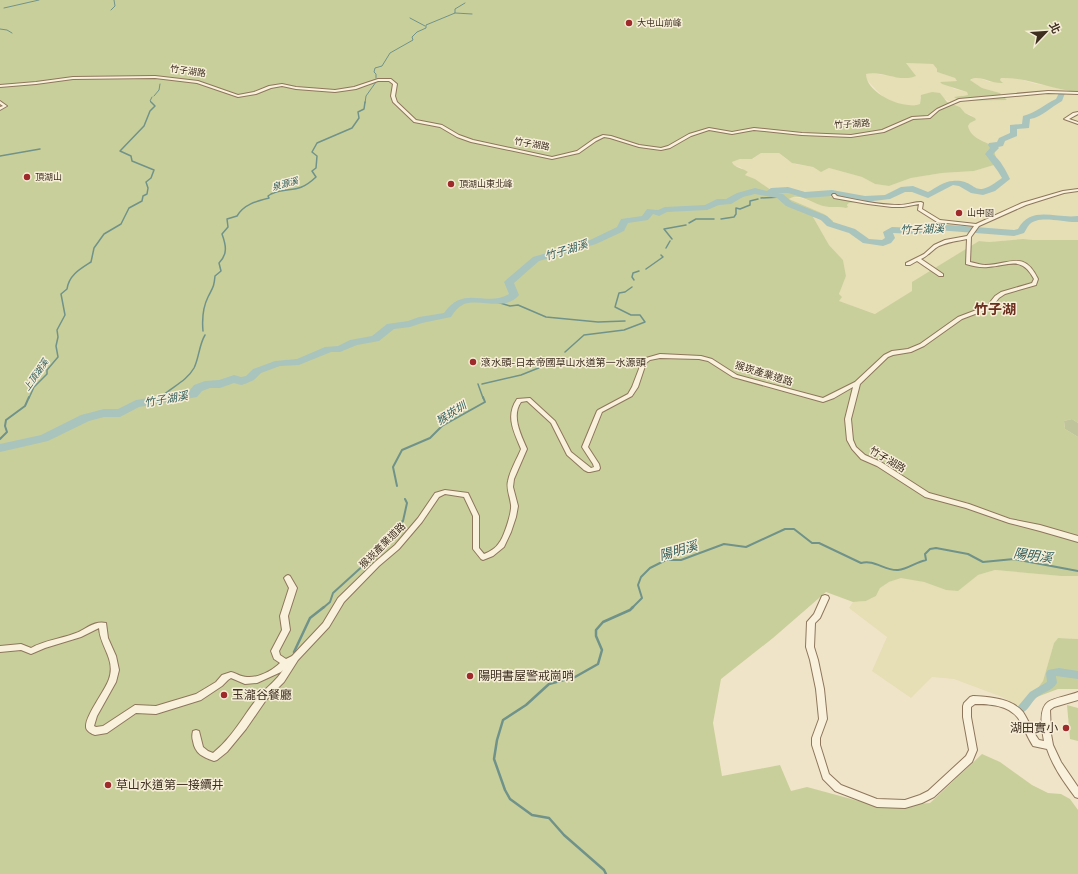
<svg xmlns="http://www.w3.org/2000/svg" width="1078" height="874" font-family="'Roboto Serif','Noto Sans TC',serif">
	<rect width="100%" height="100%" fill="#f0e4c8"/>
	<path fill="#e6deb5" d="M906 63 933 64 937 69V72L955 78 957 81 944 82 954 89 967 92 968 95H963L960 101 1007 100 1000 93 982 88 970 80 975 78H979L990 82H1003L1000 80 1001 78H1016L1036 84 1051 86 1066 91 1078 92V240H1034L1023 239 989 242 979 241 961 253 913 291 876 314 838 301 840 291 846 276 843 260 829 245 813 217H816L828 225H832L824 214 789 199 792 197 801 198 824 206 846 208 849 203 864 199 832 197 821 193 806 194 786 188 771 190 755 179 745 175 748 173 740 167 735 166 732 162 740 159H753L761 153H779L786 159 795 164 813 167 817 170 823 171 829 168 862 177 875 184 889 186 911 178 942 173 974 171 994 165 997 158 994 154 993 147 972 135 969 131 968 126 970 123 976 120 971 115 965 113 960 107 945 99 920 97V104L916 105H903L893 102 884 98 866 79V74L871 73 896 77 915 76Z
		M995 570 1061 576H1078V639L1058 638 1054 643 1043 681 1029 700 1026 710 1002 697 954 679 932 677 911 698 872 671 887 637 849 608 853 602 866 601 876 596 880 588 889 582 902 577 924 582 946 590 978 575Z"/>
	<path fill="#c9cf9b" d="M0 0H1078V92C1052 90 1028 77 1001 78L1000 80 1003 83C990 84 979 74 970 80L982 88 1000 93 1007 100 960 101 954 97 968 95 967 92 942 84 940 82 957 81 955 78 937 72V69L933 64 906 63 916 76C899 83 882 70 866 74 866 93 903 110 920 104L921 95 932 92 940 93 947 102 960 107 965 113 975 118 976 120 970 123 968 126C971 139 984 140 993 147L997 161 994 165 974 171 942 173 911 178 889 186 875 184 862 177 829 168 821 172 813 167 792 163 779 153H761L752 159H740L732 162C734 168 743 168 748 172L745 175 755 179 771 190 786 188 806 194 821 193 832 197 859 198 866 201 849 203 847 205 848 207 846 208C838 206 831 208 823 206 813 204 799 192 789 199L824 214 833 221 832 226H830L816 217H813L829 245 843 260 846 276 839 294 842 297 839 301 875 314 912 291V282L979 241 989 242 1023 239 1034 240H1078V423L1072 419 1064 421 1065 429 1078 437V536C1041 526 1001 518 966 502L964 503 978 513 1078 542V576H1061L995 570 978 575 958 591 946 590 924 582 901 578 889 582 880 588 876 596 866 601 853 602 826 592 773 638 721 679 713 723 722 776 780 765 791 791 807 787 881 807 930 803 982 754 1000 762 1032 785 1048 793 1061 794 1070 799 1078 810V874H0Z
		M1058 638 1078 639V689H1058L1029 700 1043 681 1054 643Z
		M1067 705 1078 708V741L1070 739Z"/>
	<path fill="#bfc49a" d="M1072 419 1078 423V437L1065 429 1064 421Z"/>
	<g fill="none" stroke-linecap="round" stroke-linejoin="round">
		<path stroke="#6f938a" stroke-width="1" d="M4 8 39 0
			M111 10 115 6 114 0
			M455 13 472 14
			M410 18 425 26
			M0 29 7 30 12 33
			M376 78V74L374 72 375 68 382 66 390 53 413 40 412 37 417 32 426 28V25L455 13V9L465 3
			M154 96 159 90 160 84
			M152 103 150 101 152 97
			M365 103 366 96 376 82"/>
		<path stroke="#6f938a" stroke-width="1.5" d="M0 156 40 149
			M761 198 781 197
			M721 219 734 217 736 214V208L740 209 750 205V201L758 199
			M1076 220H1078
			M689 223 696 219H714
			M672 239 664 229 686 225
			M666 248 670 241
			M646 269 663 257 661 255
			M634 280 632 277 633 273 639 271
			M497 302 510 306 518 305 546 317 598 322 625 321
			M203 331C202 320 203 307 208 297 213 287 214 287 215 276L221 271 219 263C228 254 226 245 222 234L228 227 227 219 237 216C244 204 257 201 269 198L268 196 271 194C290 186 297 195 316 177L312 171 316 168 317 156 312 152 317 143 352 128 359 118 358 112 364 109 365 102
			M565 352 584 335 624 330 645 322 640 315H631L615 307 619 293 625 292 632 287
			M478 384 483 398
			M482 384 521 375 551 363
			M29 398 34 387 47 374V370L58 357 56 346 58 337 57 330 65 315 61 294 67 289C69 275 80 269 91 262L94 248 104 234 121 224 129 208 142 201 143 196 147 194 148 188 146 182 151 178 154 170 132 161 131 156 120 151 144 126 150 111 155 106 151 102
			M160 398C171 387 186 382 194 368 199 358 199 345 205 335"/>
		<path stroke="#6f938a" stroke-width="2" d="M159 399 161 397
			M0 439 7 432 5 426 6 420 25 406 29 397
			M0 446 3 447
			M397 486 393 467 402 450 430 438 442 426 485 402 483 397
			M401 522 403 521 407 503 405 499
			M375 547 385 539
			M323 608 330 602 333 593 366 563 371 552
			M632 608 642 598 638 585 641 577 650 568 666 560H681L724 544 746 547 785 529H794L812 543H819L861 563C874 559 885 571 898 570 908 569 916 562 926 560L925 554 930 549 936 548 968 554 983 562 1014 559 1078 571"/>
		<path stroke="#6f938a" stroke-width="2.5" d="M294 652 310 618 324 607
			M606 874 604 870 564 835 549 818 532 815 510 799 505 790 494 759 497 740 503 720 526 705 549 684 575 677 598 664 602 650 596 636V630L603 622 630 610 633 607"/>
		<path fill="#a9c4bc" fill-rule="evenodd" d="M1059 668 1078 671V679L1056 676 1057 683C1052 691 1043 692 1036 698 1031 703 1027 712 1020 714L1017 713 1015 710 1030 692 1047 682 1046 673 1048 670Z"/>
		<path fill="#a9c4bc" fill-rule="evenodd" d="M1062 91 1065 93 1062 101C1051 107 1042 117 1030 119L1029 128 1017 129V136L1005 141 1003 146 998 147 999 148 993 154C1001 161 1005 169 1010 179L995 191 983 195 971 193 959 186 953 185 928 198 912 192H905L890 199 865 202 832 196 805 198 788 193H778L783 194 792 202 827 216 833 222 855 229 869 239 882 240 885 238 883 232 892 227 916 228 937 224 1014 230 1018 229C1031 205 1056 219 1078 216V222C1065 223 1038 214 1029 225 1027 227 1026 230 1024 233L1014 236 937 230 916 234 893 233 895 238 891 243 883 246 863 243 849 233 827 226 821 220 786 206 777 198 755 194 743 197 731 204 719 205 707 210 667 212 659 216 653 214 648 220 628 223 624 231 596 244 539 261 514 283 519 295C505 312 482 298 464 304 458 307 454 312 451 317L422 323 410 327 394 329 379 341 357 345 340 352H331L299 365 280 366 261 373 254 380 245 384 241 385 234 383 220 388H210L202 391 197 397 139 407 120 417H104L89 421 48 441 0 452V444L41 435 81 415 104 409H118L136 400 189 391 194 385 205 381 219 380 234 375 241 377 246 376 253 369 275 361 297 359 325 347 338 346 350 340 372 336 387 324 408 321 419 317 444 313C464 284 487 308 509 294L504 282 506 280 533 257 590 240 617 227 621 219 642 216 647 209 658 210 665 207 705 205 717 199H726L737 193 755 188 767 191 771 188 788 187 805 192 832 190 865 196 885 195 901 187 913 186 928 192C936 188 944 181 953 181 979 179 970 202 1002 178 997 169 991 162 985 154L990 148 988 145 989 143 997 142 999 138 1010 133V125L1022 124 1023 116C1036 113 1045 104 1056 99L1059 93Z"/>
		<defs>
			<path id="street" d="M155 76 198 81 238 95 254 92 269 86 282 84 296 87 335 90 354 87 378 79H391L397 84 395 96 397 102 416 120 442 125 459 135 473 140 552 157 577 151 594 139 603 135 611 136 639 145 661 148 668 146 689 134 709 128 732 132 754 128 802 133 851 135 882 130 912 117 928 116 937 109 959 99 1048 91 1078 92V94L1048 93 960 101 939 110 930 118 913 119 884 132 851 137 802 135 754 130 732 134 709 130 691 136 670 148 661 150 639 147 610 138 604 137 596 141 579 153 552 159 471 142 457 137 440 127 414 122 393 102 391 96 393 84 389 81H378L356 89 335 92 296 89 282 86 271 88 256 94 238 97 197 83 155 78 73 79 36 84 0 87V85L36 82 73 77Z
				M0 101 7 106 0 110V107L3 106 0 104Z
				M1078 112V114L1069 119 1078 122V124L1064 119 1073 113Z
				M1078 189V191L1064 193 1026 205 979 226 971 237 970 262C976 263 981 265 986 265 1011 264 1024 250 1038 279L1036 285 1005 294 999 298 991 308 962 319 924 346 911 352 893 355 888 357 860 384 851 419 853 440 856 447 865 455 881 462 929 493 969 504 1010 519 1040 525 1078 536V542L1040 531 1009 523 966 508 925 497 877 466 861 459 852 449 847 440 845 419 853 387 834 398 823 402 733 377 708 361 699 359 660 358 650 360 646 363 638 387 632 396 602 412 588 447 599 464 600 468 599 470 590 472H588L584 470 567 455 551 423 527 401 521 402C511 416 521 435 527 449L514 479 513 487 518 506 516 517 511 532 504 547 493 556 483 560 481 559 473 549V516L464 497 445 494 439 497 422 522 399 549 379 566 344 602 329 627 298 660 284 682 266 700 246 729 227 752 217 760 214 761C203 757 195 754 193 741 192 738 192 735 193 731L196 730 199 731 203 747 208 751 213 753C234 736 244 714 260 695 268 686 276 681 283 670L281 672 257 683 245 684 231 678 228 680 222 686 201 700 156 714 136 713 107 733 95 735C92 734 86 731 86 727 85 716 105 691 109 679 116 659 100 647 99 628L81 637 45 648 31 654 21 650 0 652V646L21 644 31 648C45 640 61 639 76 633 86 629 95 620 106 623L108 638 116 656 119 670 116 682 97 716 94 726 96 727 103 726 135 705 156 706 196 694 216 682 222 675 231 672C236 673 241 677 247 677 258 678 272 671 280 663L274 659 271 651 282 630 280 616 289 588 284 578 286 576 288 575 290 576 297 588 288 616 290 630 279 651 280 655 286 659 292 656 323 623 338 598 375 562 395 545 418 518 435 493 445 490 468 493 479 516V548L484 554C489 552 496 548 499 543 504 537 512 512 511 505 510 496 506 489 508 481 510 470 517 459 521 449 514 432 505 416 517 399L530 398 555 421 571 452 591 468 594 467 593 464 582 447 597 411 598 410 628 394 632 387 642 361 646 358 660 354 701 356 712 359 737 375 823 398 855 382 884 355 892 351 908 349 920 344 958 317 987 306 995 296 1001 292 1032 283 1034 279C1021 255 1009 266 988 267 981 268 973 266 966 264L967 239C957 241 948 242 939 246 932 250 928 256 921 259L943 274V276H939L917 261 910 265H906V263L924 254 934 245 945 240 967 236 974 226 937 222 918 210 919 204 903 207H892L868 204 834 198 832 195 833 194H835L837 196C857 200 878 205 899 205 907 205 914 202 921 202L923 203 922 209 940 220 976 224 1022 203 1063 191Z
				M825 595 828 596 829 598 820 618 815 623 814 647 818 660 824 689 827 719 820 738V745L829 774 841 785 877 799 905 800 920 795 928 791 966 756 969 750 963 717V706L964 703 970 697 973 696C990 697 1011 698 1023 712 1029 721 1032 731 1039 740L1044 741C1042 730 1038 709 1048 702 1053 698 1071 695 1078 692V700L1054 707 1050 710 1051 734 1053 745 1061 762 1078 787V798L1075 797C1064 782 1053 767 1047 749L1033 746C1027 737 1024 727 1018 718 1008 705 990 704 975 704L971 707V717L977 750 972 762 934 797 922 803 905 808 877 807 835 791 823 779 812 745V738L819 719 816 689 810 660 806 647 807 622 814 614 822 596Z"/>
		</defs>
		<use href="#street" stroke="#8d765c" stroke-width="2"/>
		<use href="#street" fill="#faf1dc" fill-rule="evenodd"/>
	</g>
	<g fill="#9e2a2b" stroke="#f7eed8" stroke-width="1.5">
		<circle cx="629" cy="23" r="4"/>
		<circle cx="27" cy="177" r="4"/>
		<circle cx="451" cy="184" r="4"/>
		<circle cx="959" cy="213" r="4"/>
		<circle cx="473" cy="362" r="4"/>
		<circle cx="470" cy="676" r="4"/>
		<circle cx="224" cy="695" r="4"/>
		<circle cx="1066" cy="728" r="4"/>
		<circle cx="108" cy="785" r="4"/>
	</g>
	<g text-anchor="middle" stroke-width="3" stroke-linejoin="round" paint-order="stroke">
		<g font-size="9" fill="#3d2e20" stroke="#f7eed8" text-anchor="start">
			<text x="637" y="26">大屯山前峰</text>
			<text x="35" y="180">頂湖山</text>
			<text x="459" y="187">頂湖山東北峰</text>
			<text x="967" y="216">山中園</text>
		</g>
		<g font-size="9" fill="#3d2e20" stroke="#f7eed8">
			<text transform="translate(188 71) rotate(8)" y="3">竹子湖路</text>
			<text transform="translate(852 124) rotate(-3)" y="3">竹子湖路</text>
			<text transform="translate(532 144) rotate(10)" y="3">竹子湖路</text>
		</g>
		<g font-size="9" font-style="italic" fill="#2f5d5a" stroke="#f7eed8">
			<text transform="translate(285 184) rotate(-15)" y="3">泉源溪</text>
			<text transform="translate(36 375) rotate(-55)" y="3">上頂湖溪</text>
		</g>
		<g font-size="10" fill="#3d2e20" stroke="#f7eed8" text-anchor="start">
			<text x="481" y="366">滾水頭-日本帝國草山水道第一水源頭</text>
		</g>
		<g font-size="10" fill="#3d2e20" stroke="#f7eed8">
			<text transform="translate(764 373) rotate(17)" y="4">猴崁產業道路</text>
			<text transform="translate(888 459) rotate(31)" y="4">竹子湖路</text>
			<text transform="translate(382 545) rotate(-45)" y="4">猴崁產業道路</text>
		</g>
		<g font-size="11" font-style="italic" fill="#2f5d5a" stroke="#f7eed8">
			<text transform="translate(922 229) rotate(-2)" y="4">竹子湖溪</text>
			<text transform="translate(566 250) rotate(-17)" y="4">竹子湖溪</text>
			<text transform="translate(166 399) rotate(-10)" y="4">竹子湖溪</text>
			<text transform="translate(451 413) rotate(-32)" y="4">猴崁圳</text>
		</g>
		<g font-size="12" fill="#3d2e20" stroke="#f7eed8" text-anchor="start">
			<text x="478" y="680">陽明書屋警戒崗哨</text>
			<text x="232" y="699">玉瀧谷餐廳</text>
			<text x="1058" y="732" text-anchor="end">湖田實小</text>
			<text x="116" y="789">草山水道第一接續井</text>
		</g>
		<g font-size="13" font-style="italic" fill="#2f5d5a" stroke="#f7eed8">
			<text transform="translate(678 550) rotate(-16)" y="5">陽明溪</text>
			<text transform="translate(1033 555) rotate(8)" y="5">陽明溪</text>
		</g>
		<g font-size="14" font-weight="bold" fill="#6b2e1e" stroke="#f7eed8">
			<text x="995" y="314">竹子湖</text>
		</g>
	</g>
	<g transform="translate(1046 32) rotate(65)" stroke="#f7eed8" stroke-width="3" paint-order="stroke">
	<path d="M0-3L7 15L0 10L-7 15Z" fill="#3d2e20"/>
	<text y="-6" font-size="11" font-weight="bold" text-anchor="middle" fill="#3d2e20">北</text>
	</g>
</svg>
